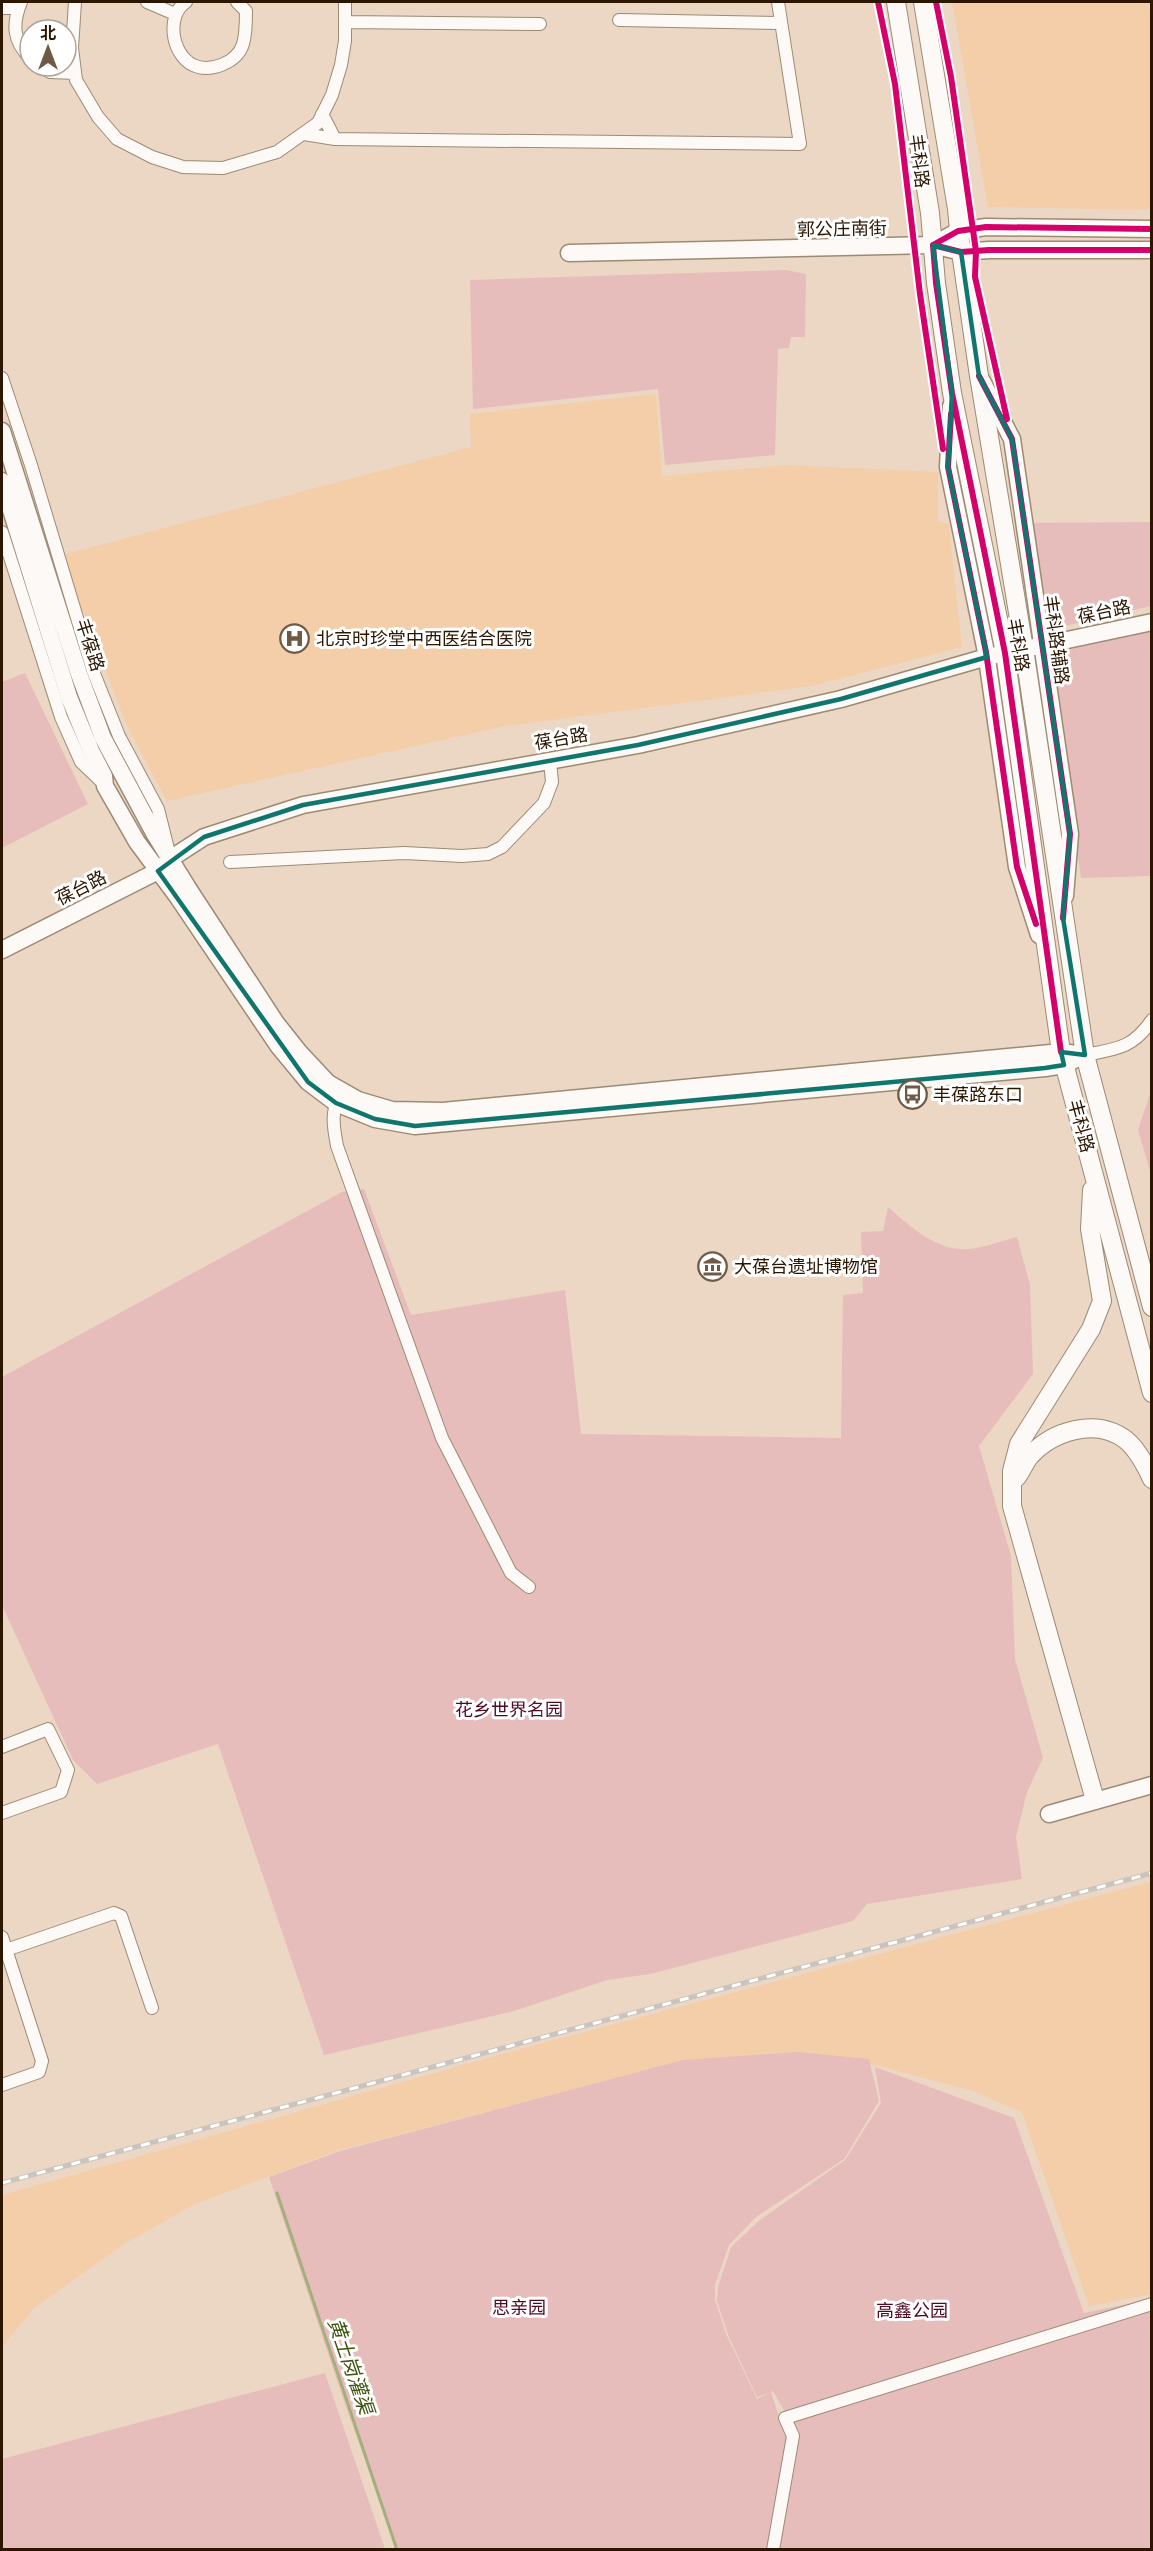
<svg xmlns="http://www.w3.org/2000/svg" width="1153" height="2551" font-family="Barlow,'Noto Sans SC',sans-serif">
	<rect width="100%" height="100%" fill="#ebd7c4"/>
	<path fill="#f4cea8" d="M952 2H1151V210L988 207Z
		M656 394 662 476 785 465 938 472V521L949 524 962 647 812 686 506 726 167 801 126 724 62 555 471 447 470 414Z
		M1151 1882V2294L1089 2306 1022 2112 970 2090 871 2064 767 2055 680 2062 339 2150 195 2204 121 2246 33 2309 2 2347V2195L513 2051Z"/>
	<path fill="#e6bdba" d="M786 270 806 274 805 337H791L789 348 778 349 775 455 665 465 658 389 473 409 470 280Z
		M1151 522V606L1048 630 1030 523Z
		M1151 628V876L1081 878 1048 650Z
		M25 673 88 804 2 848V682Z
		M1151 1091H1152L1151 1174 1138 1130Z
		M364 1189 411 1315 565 1290 581 1434 841 1438 843 1295 863 1293 861 1232 883 1231 888 1207C911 1227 937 1252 970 1249 986 1247 1002 1241 1017 1237L1030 1285 1033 1374 979 1446 1011 1556 1015 1659 1043 1758 1027 1792 1016 1837 1022 1879 867 1904 853 1921 650 1974 607 1980 514 2011 324 2055 218 1744 97 1784 73 1760 2 1605V1377L342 1192Z
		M797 2052 869 2059 879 2101 844 2159 756 2217 729 2245 715 2285V2300L726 2334 757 2399 770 2393 757 2397 728 2335 717 2301 718 2287 731 2247 760 2220 845 2160 881 2103 875 2067 1014 2118 1084 2313 1151 2299V2549H778L800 2438 773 2391 771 2392 786 2438 769 2549H398L348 2413 269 2177 340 2151 683 2060Z
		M325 2373 385 2549H2V2459Z"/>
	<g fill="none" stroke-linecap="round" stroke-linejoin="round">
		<path stroke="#a3af7d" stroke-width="3" d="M277 2193 397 2550"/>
		<defs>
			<path id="street" d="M21 2C12 24 13 41 30 58
				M75 2 72 48 76 80 98 117 117 139 152 157 183 167 223 168 277 152 318 123 332 95 341 65 345 41V2
				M147 2 175 14
				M186 2C166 15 171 54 193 65 210 73 237 63 243 44 246 34 246 22 246 11L237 2
				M2 8H18
				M619 20 781 23
				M345 22 540 24
				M40 66 50 72 75 73
				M304 134 335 139 322 114
				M335 139 800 144 778 2
				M2 378 31 465 93 671 119 736 158 809 168 849
				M2 532 61 717 81 762 104 784
				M230 862 404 853 462 856 488 854 502 847 544 803 552 782 550 761
				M1085 1055C1117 1049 1133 1048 1152 1020
				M340 1096C330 1112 334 1129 337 1146L442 1438 511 1573 529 1587
				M2 1747 48 1729 68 1770 61 1792 2 1813
				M2 1937 42 2061 39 2072 2 2085
				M6 1950 114 1913 121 1916 152 2008
				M773 2550 793 2436 785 2418 1152 2304"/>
			<path id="secondary" d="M933 245 958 231 986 227 1152 229
				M569 253 933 245 961 252 989 250H1152
				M982 381 1012 439 1070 834 1065 896
				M951 406 948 467 986 652 1017 867 1039 935
				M2 431 79 674 103 738 154 833 188 888 276 1023 299 1052 328 1083 358 1100 392 1110 443 1111 1061 1052 1085 1055
				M2 481 69 697 91 751 104 776 105 786 137 842 177 896 279 1047 308 1082 336 1103 375 1119 415 1126 1045 1068 1064 1065 1076 1059
				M2 950 158 871 170 859 204 837 303 805 638 745 841 699 987 657 1152 622
				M1049 1814 1152 1785"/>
			<path id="primary" d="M896 2 930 213 936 283 952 393 1005 653 1061 1052 1152 1393
				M923 2 957 209 961 252 979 376 1024 649 1085 1055 1152 1307
				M1092 1190 1090 1229 1102 1301 1091 1329 1019 1444 1012 1471V1506L1095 1800
				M1017 1477C1021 1471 1025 1463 1029 1457 1052 1431 1096 1417 1126 1440 1137 1449 1146 1466 1152 1479"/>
		</defs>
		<use href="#street" stroke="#9d8a73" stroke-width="14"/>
		<use href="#secondary" stroke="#9d8a73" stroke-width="19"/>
		<use href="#primary" stroke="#9d8a73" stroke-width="20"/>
		<use href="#street" stroke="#fcf9f6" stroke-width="12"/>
		<use href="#secondary" stroke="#fcf9f6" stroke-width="16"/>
		<use href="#primary" stroke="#fcf9f6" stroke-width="18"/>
		<defs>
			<path id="rail" d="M2 2183 1152 1873"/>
		</defs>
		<use href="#rail" stroke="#cbc4be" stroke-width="5"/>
		<use href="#rail" stroke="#fff" stroke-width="3" stroke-dasharray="9" stroke-linecap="butt"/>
		<defs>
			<path id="cycleway" d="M878 2 895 84 920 294 943 449
				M936 2 951 77 976 251 975 277 1007 419
				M933 245 936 283 952 393 1005 653 1061 1052
				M933 245 958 231 986 227 1152 229
				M933 245 961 252 989 250H1152
				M979 376 1012 439 1070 834 1063 918
				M951 414 948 467 986 652 1017 867 1036 924"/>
		</defs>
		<use href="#cycleway" stroke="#fff" stroke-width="10"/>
		<use href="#cycleway" stroke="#d6006c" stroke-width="6"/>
	</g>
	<path fill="none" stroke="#0f766e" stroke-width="4.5" stroke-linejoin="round" d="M933 245 961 252 979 376 1012 439 1070 834 1063 918 1085 1055 1061 1052 1064 1065 1045 1068 415 1126 375 1119 336 1103 308 1082 158 871 204 837 303 805 638 745 841 699 987 657 948 467 952 393Z"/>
	<defs>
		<symbol id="hospital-ring" viewBox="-11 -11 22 22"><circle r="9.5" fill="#fff" stroke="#6f5a45" stroke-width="1.5"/><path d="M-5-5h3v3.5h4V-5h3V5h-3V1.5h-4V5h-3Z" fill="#6f5a45"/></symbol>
		<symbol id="bus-ring" viewBox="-11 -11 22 22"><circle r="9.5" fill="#fff" stroke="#6f5a45" stroke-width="1.5"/><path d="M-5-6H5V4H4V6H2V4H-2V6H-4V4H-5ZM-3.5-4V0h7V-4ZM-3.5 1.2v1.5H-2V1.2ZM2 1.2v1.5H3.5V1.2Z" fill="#6f5a45"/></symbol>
		<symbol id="museum-ring" viewBox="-11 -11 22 22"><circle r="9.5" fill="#fff" stroke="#6f5a45" stroke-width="1.5"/><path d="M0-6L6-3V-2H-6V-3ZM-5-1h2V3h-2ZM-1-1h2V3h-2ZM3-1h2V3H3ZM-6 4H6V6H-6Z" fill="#6f5a45"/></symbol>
	</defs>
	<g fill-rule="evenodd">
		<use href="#hospital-ring" x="278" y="622" width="33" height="33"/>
		<use href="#bus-ring" x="896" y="1078" width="33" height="33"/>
		<use href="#museum-ring" x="696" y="1250" width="33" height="33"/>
	</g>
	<g text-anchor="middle" stroke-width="6" stroke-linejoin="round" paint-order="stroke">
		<g font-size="18" fill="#2c1600" stroke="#fff">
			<text transform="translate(919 161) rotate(83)" y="6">丰科路</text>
			<text transform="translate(842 229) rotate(-1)" y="6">郭公庄南街</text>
			<text transform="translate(1104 612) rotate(-12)" y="6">葆台路</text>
			<text transform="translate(1056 640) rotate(82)" y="6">丰科路辅路</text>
			<text transform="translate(90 645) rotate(72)" y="6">丰葆路</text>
			<text transform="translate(1018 645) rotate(80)" y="6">丰科路</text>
			<text transform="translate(561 739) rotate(-10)" y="6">葆台路</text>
			<text transform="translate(81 888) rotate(-27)" y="6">葆台路</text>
			<text transform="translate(1081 1126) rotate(75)" y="6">丰科路</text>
		</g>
		<g font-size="18" fill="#2c1600" stroke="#fff" text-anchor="start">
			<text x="316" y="645">北京时珍堂中西医结合医院</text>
			<text x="933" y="1101">丰葆路东口</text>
			<text x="734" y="1273">大葆台遗址博物馆</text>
		</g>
		<g font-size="18" fill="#4f0b22" stroke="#fff">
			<text x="509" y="1716">花乡世界名园</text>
			<text x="519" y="2314">思亲园</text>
			<text x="912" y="2317">高鑫公园</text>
		</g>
		<g font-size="20" font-style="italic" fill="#3e550d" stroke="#fff">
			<text transform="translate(351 2366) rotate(71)" y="7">黄土岗灌渠</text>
		</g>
	</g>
	<rect width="1153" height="2551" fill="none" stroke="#2c1600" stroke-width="6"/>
	<g transform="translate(48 48)"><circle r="28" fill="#ffffff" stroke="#aba299" stroke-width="1.5"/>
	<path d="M0-4.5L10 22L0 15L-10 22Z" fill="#6f5a45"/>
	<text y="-9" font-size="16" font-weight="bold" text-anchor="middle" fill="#2c1600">北</text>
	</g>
</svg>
